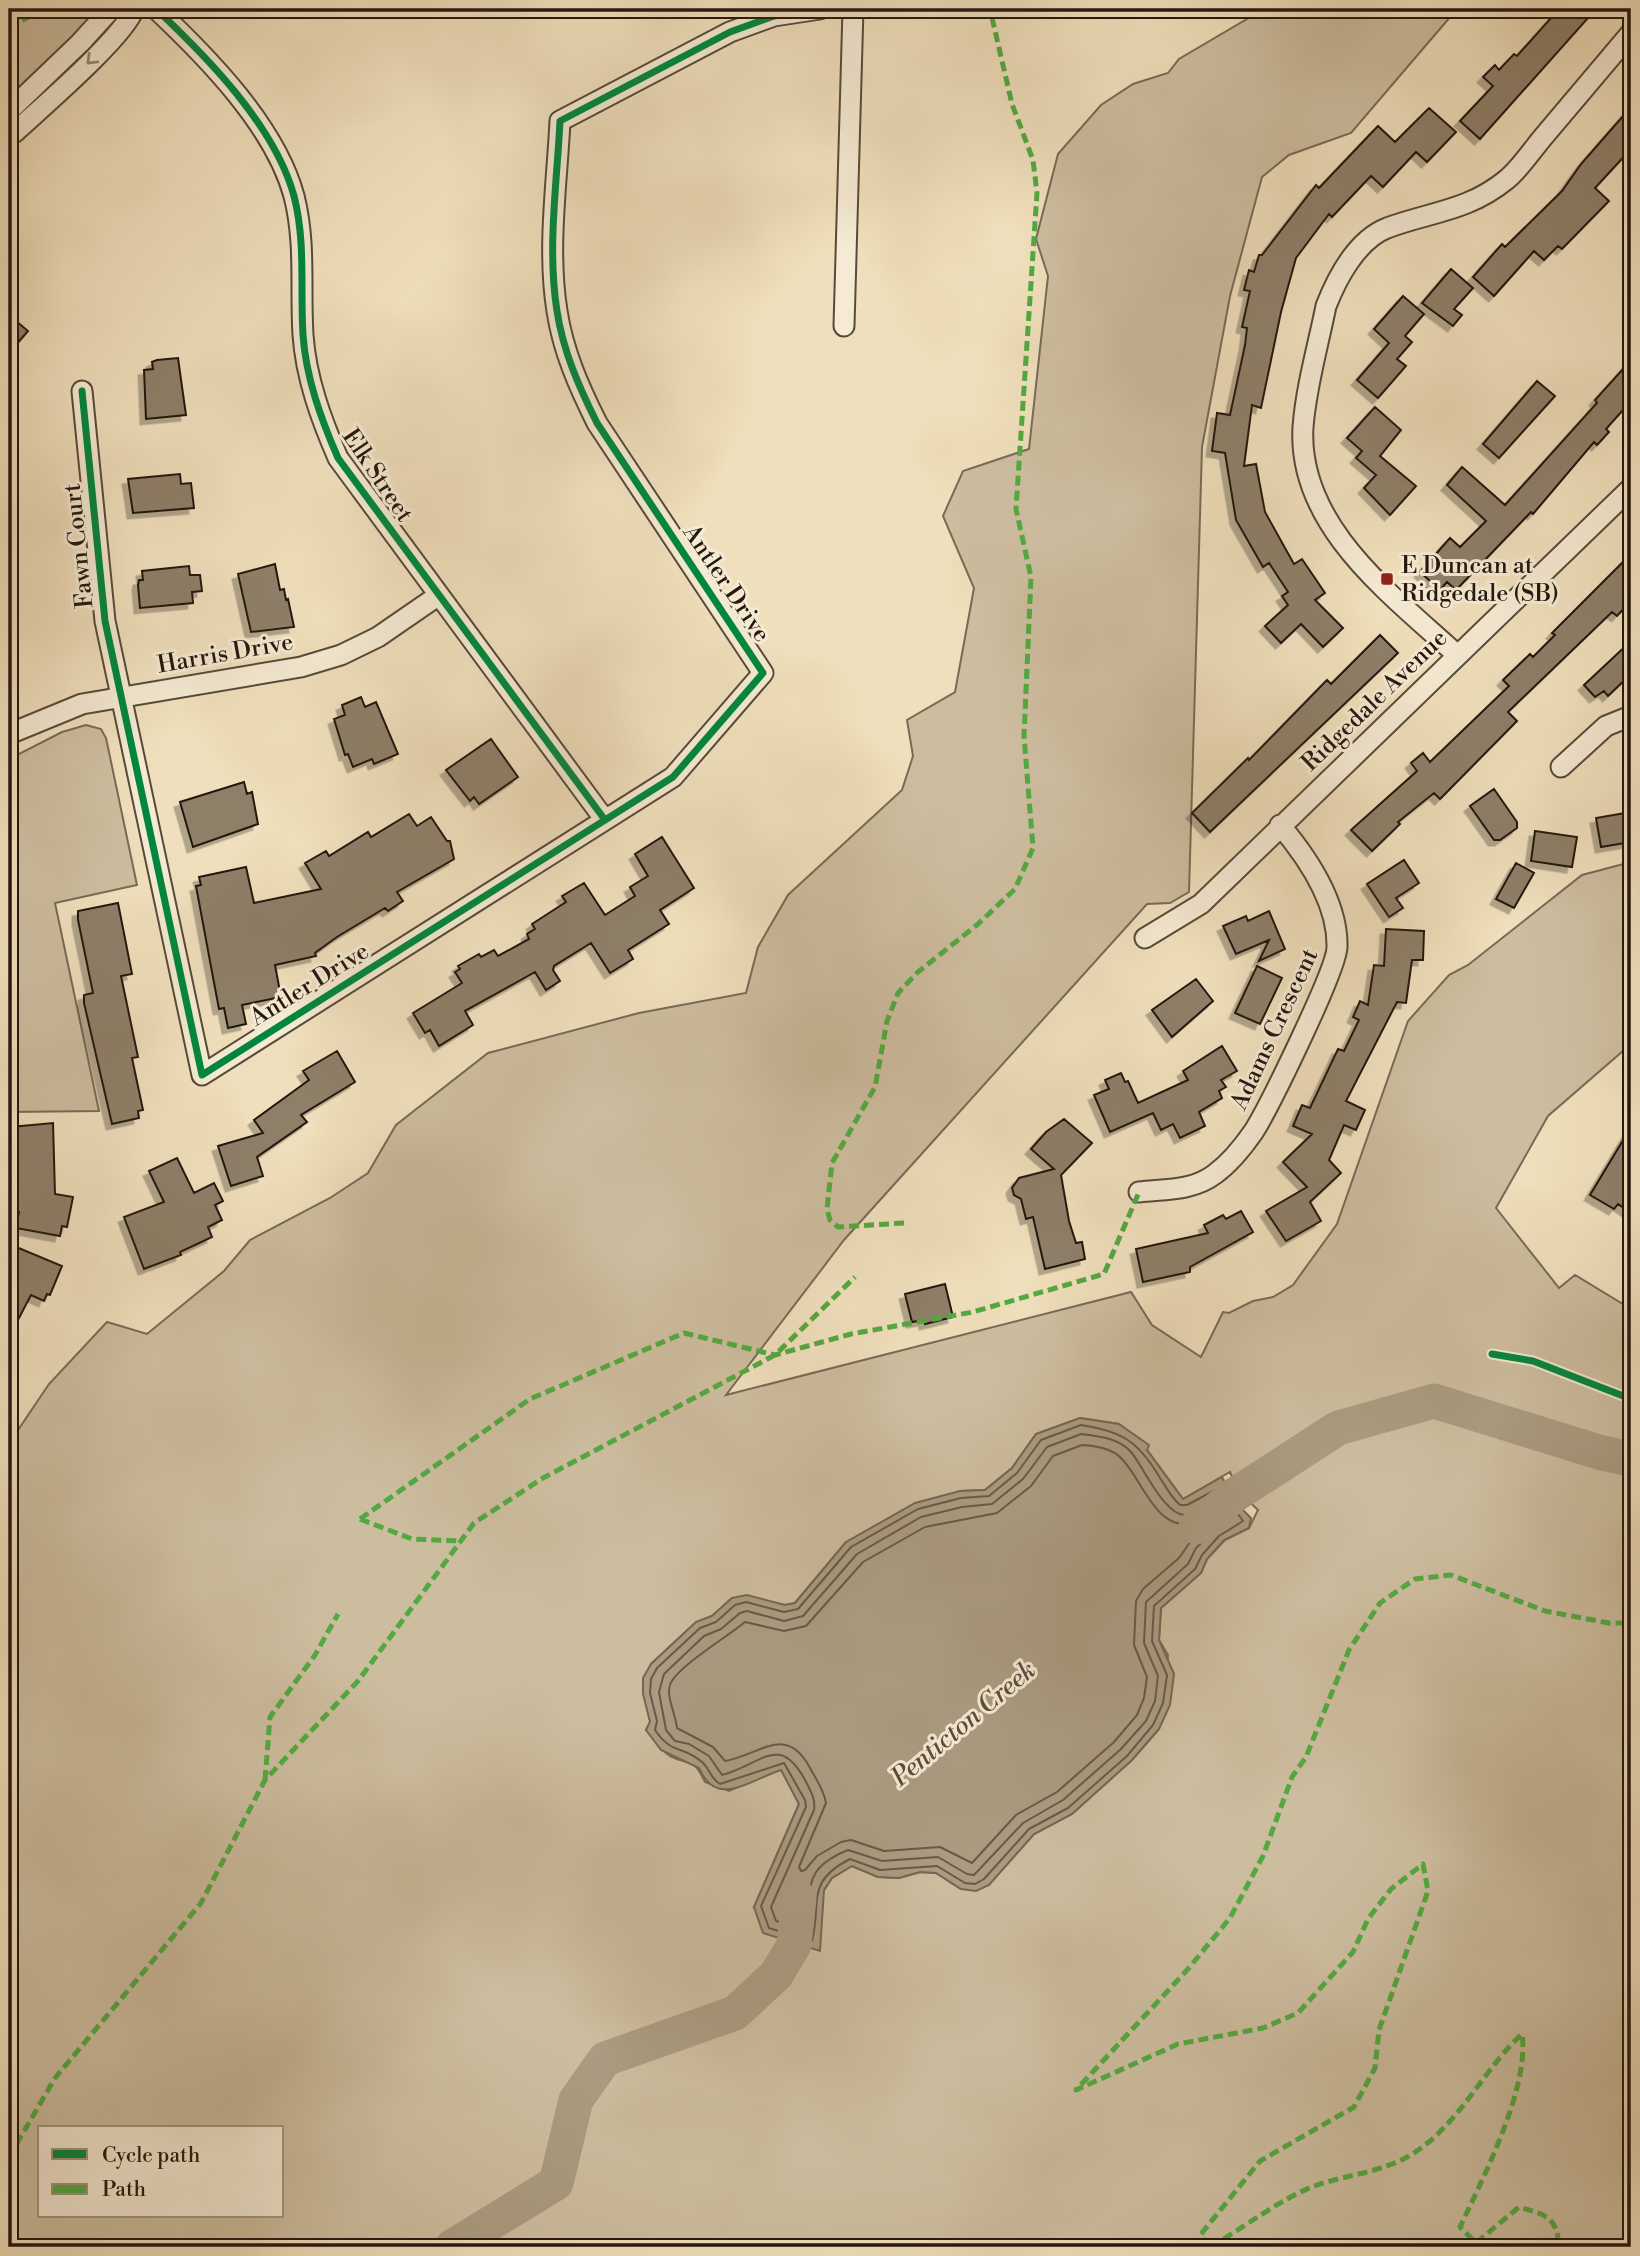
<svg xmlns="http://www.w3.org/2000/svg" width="1640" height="2256" font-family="'Libre Bodoni',serif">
	<defs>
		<filter id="shadow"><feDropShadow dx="-5.5" dy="5.5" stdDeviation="0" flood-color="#0004"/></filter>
	</defs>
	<rect width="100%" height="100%" fill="#f0dfbc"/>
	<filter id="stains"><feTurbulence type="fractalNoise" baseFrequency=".00286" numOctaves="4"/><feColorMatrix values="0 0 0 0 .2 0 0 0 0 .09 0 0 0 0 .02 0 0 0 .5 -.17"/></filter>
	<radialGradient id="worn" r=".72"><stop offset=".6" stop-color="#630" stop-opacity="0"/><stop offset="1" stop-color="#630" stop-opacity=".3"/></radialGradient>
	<path fill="#cdbd9f" stroke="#786a57" stroke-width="2" fill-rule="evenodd" d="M9 9H103L9 104Z
		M1264 9H1457L1351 133 1289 155 1262 177 1230 296 1202 447 1189 892 1170 903 1147 904 844 1240 726 1395 1131 1292 1152 1325 1201 1357 1223 1312 1229 1313 1253 1301 1273 1297 1293 1285 1337 1224 1408 1021 1449 975 1468 965 1582 875 1631 862V1044L1548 1116 1496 1208 1559 1288 1575 1275 1631 1309V2247H9V1438L16 1433 49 1384 107 1322 147 1334 224 1271 250 1240 330 1198 368 1173 396 1125 488 1053 639 1013 746 993 758 947 788 895 902 790 913 756 907 720 955 692 974 588 943 516 963 471 1029 449 1048 276 1036 239 1058 154 1101 105 1133 84 1168 73 1179 59ZM1080 1418 1119 1424 1147 1450 1183 1499 1230 1472 1239 1492 1258 1510 1249 1528 1225 1540 1207 1559 1201 1573 1161 1608 1159 1640 1168 1655 1159 1729 1132 1760 1072 1814 1034 1834 989 1884 961 1889 936 1873 920 1872 899 1878 878 1877 852 1866 832 1878 824 1890 754 1907 799 1804 781 1769 729 1791 705 1782C693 1756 689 1766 670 1756 661 1751 653 1737 646 1730L650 1722 651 1664 696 1622 712 1616 732 1598 785 1605 795 1603 846 1542 960 1491 985 1490 1012 1468 1036 1434ZM40 2128H282V2216H40Z
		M86 725 101 729 106 738 137 885 55 903 99 1111 9 1112V759L62 732Z"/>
	<path fill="#ab9b81" stroke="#756753" stroke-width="2" d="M1080 1418 1119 1424 1149 1445 1147 1450 1183 1499 1222 1477 1238 1505 1251 1518 1249 1528 1224 1540 1207 1559 1201 1573 1161 1608 1159 1640 1174 1674 1170 1705 1159 1729 1132 1760 1072 1814 1034 1834 989 1885 976 1891 961 1889 936 1873 920 1872 899 1878 878 1877 852 1866 832 1878 824 1890 820 1951 763 1933 754 1907 799 1804 781 1770C750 1780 716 1809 699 1768L661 1750 646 1730 650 1722 643 1694V1678L651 1664 696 1622 712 1616 732 1598 747 1595 785 1605 795 1603 846 1542 915 1503 960 1491 985 1490 1012 1468 1036 1434Z"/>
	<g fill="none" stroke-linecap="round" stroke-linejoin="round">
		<path stroke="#685a48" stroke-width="2" d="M1081 1425C1122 1431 1139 1442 1160 1478 1167 1488 1170 1496 1180 1505H1187L1219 1488 1243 1521 1219 1536 1202 1555 1195 1569 1154 1606 1152 1641 1167 1675 1163 1703 1153 1725 1127 1756 1068 1808 1029 1829 984 1879 975 1884 965 1883 937 1866 880 1870 850 1859C805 1882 822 1901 812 1941L769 1928 761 1906 806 1807 805 1800 784 1763 720 1784C710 1778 710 1769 702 1762 682 1745 672 1755 655 1730L657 1721 650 1693 651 1679 657 1668 700 1628 716 1622 735 1605 746 1602 784 1612 798 1609 851 1547 918 1509 961 1498 989 1496 1017 1473 1041 1440Z
			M1081 1434C1098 1436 1119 1438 1131 1452 1143 1466 1165 1517 1186 1515 1196 1513 1206 1504 1215 1500L1228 1518 1196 1548 1188 1564 1146 1602 1144 1643 1158 1676 1155 1701 1146 1721 1121 1749 1063 1800 1023 1823 974 1875 967 1874 938 1857 882 1861 848 1850C799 1870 814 1890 804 1930L776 1921 771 1907 814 1810C816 1799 810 1790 805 1780 779 1732 761 1765 722 1775L709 1756 689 1744 675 1741 666 1730 659 1692 664 1674 704 1636 721 1629 740 1613 747 1611 784 1621 803 1616 857 1554 921 1517 962 1507 992 1504 1023 1479 1047 1447Z
			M1082 1445C1096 1446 1112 1448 1122 1459 1144 1482 1157 1536 1198 1522L1202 1525 1179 1558 1143 1589 1136 1601 1134 1645 1147 1677 1144 1698 1137 1715 1114 1742 1057 1792 1016 1815 972 1863 940 1847 884 1851 851 1840 841 1842 817 1856 805 1870 801 1871 799 1867 826 1803C824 1790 816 1779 810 1768 786 1723 760 1755 725 1761L713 1747 677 1728C676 1716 666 1696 670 1685 675 1668 730 1635 745 1622L784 1631 806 1626 863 1562 925 1527 997 1513 1031 1486 1053 1456Z
			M796 1882V1913L792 1916 784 1913 782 1908 791 1884Z"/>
		<path stroke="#ab9b81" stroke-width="35" d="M1196 1527 1233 1496 1338 1428 1434 1401 1602 1453 1631 1459
			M452 2247 556 2183 576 2100 605 2059 735 2013 776 1975 794 1945 799 1898"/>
	</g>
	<path fill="#8e7f69" stroke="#24180f" stroke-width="2" filter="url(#shadow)" d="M1559 9H1596L1480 139 1460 121 1493 86 1483 77 1495 65 1499 70 1514 54 1517 56Z
		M1631 107V149L1595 188 1609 201 1562 249 1558 246 1544 260 1534 251 1494 296 1473 277 1502 244 1505 247 1562 191 1581 164Z
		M1429 108 1456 132 1427 162 1416 152 1383 187 1371 176 1332 217 1329 214 1296 258 1281 312 1261 408 1252 405 1244 466 1256 464 1265 512 1294 564 1302 559 1325 593 1315 600 1343 628 1323 647 1301 624 1281 643 1265 626 1288 605 1282 596 1288 592 1269 563 1263 567 1236 520 1225 453 1212 451 1217 413 1230 415 1245 345 1247 328 1242 327 1250 291 1244 290 1249 270 1254 272 1259 255H1262L1316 185 1319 188 1378 126 1395 142Z
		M1451 269 1473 288 1454 309 1462 315 1453 326 1422 303Z
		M1403 296 1424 314 1405 336 1412 342 1397 359 1406 366 1378 398 1357 380 1389 343 1374 329Z
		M9 315 28 331 9 353Z
		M178 358 186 415 146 419 144 370 153 369 152 362 157 360Z
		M1631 360V401L1606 429 1609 432 1597 445 1594 442 1533 514 1531 512 1456 590 1447 582 1440 590 1420 572 1450 538 1460 547 1486 521 1447 485 1462 467 1505 505 1597 403 1595 400Z
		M1537 381 1555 396 1499 458 1483 444Z
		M1375 407 1401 430 1380 456 1416 486 1390 515 1364 488 1376 475 1356 458 1362 451 1347 438Z
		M180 474 181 484 191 483 194 508 133 513 128 479Z
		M1631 554V601L1617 616 1612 612 1508 712 1517 721 1440 799 1434 793 1398 822 1400 824 1372 851 1351 830 1417 771 1411 763 1423 753 1430 762 1509 686 1503 680 1530 654 1533 657 1555 635 1552 633Z
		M275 564 280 590 284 589 286 600 288 599 294 627 251 632 238 574Z
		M189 566 190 575H200L202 591 192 592 193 603 140 608 138 585 139 580H143L142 571Z
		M1380 635 1398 653 1210 832 1192 813 1248 758 1249 760 1327 680 1331 684Z
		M1631 641V674L1608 696 1604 691 1595 697 1584 685Z
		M361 697 365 707 376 702 398 754 374 764 372 759 353 767 348 754 345 755 334 719 345 715 342 705Z
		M491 739 518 777 479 804 474 797 470 801 446 770Z
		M244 782 247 794 252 792 258 824 193 847 180 802Z
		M1494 789 1517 822V828L1500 840H1494L1470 806Z
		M1631 812V842L1601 847 1596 818Z
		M409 814 417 826 431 817 447 841H450L454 859 397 892 403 901 388 911 385 908 337 937 315 953 316 956 275 965 281 997 242 1005 246 1024 228 1028 224 1008 219 1009 215 988 196 886 201 885 199 877 246 867 254 903 321 889 305 863 326 851 329 856 368 832 371 837Z
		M1535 831 1577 837 1572 867 1531 861Z
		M662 837 694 888 660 910 669 924 628 950 633 959 610 973 591 943 554 966 553 970 560 981 546 990 535 972 465 1011 473 1025 439 1046 430 1030 425 1033 413 1013 462 983 455 972 460 969 458 966 479 954 481 957 494 950 498 956 529 939 527 934 535 929 532 924 566 902 562 896 584 883 605 915 635 896 630 887 648 876 635 854Z
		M1404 860 1419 883 1396 898 1403 908 1389 917 1367 884Z
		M1516 863 1534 873 1514 908 1496 899Z
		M118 903 132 974 121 976 138 1057 132 1058 143 1110 138 1111 139 1118 112 1124 84 1003V995L93 993 78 920V911Z
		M1269 911 1285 949 1259 961 1269 940 1236 954 1223 926 1246 916 1248 921Z
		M1386 929 1424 931 1423 960H1412L1406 1003 1397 1002 1346 1101 1365 1110 1356 1130 1344 1125 1329 1160 1341 1173 1310 1202 1321 1221 1286 1241 1266 1211 1307 1187 1283 1162 1312 1134 1293 1126 1302 1105 1310 1108 1338 1049 1344 1051 1359 1020 1353 1017 1360 1001 1368 1005 1374 965 1384 966Z
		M1257 966 1282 978 1260 1024 1235 1013Z
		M1196 979 1213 1001 1172 1037 1152 1010Z
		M1222 1046 1237 1071 1221 1080 1226 1087 1219 1091 1222 1098 1199 1112 1205 1126 1180 1138 1173 1124 1161 1130 1153 1113 1110 1132 1094 1095 1109 1089 1105 1080 1121 1073 1125 1082 1128 1081 1138 1103 1188 1080 1183 1071Z
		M337 1051 355 1082 301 1115 307 1122 257 1157 263 1176 231 1186 218 1146 263 1133 254 1120 309 1080 303 1071Z
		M1064 1119 1092 1143 1061 1175 1069 1221 1076 1243 1082 1242 1085 1259 1045 1269 1033 1217 1026 1219 1021 1199 1014 1195 1012 1188 1019 1178 1054 1169 1031 1149 1046 1132Z
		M53 1123 55 1194 73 1197 67 1227 62 1226 60 1236 16 1228 19 1212 9 1210 15 1172 11 1127Z
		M1631 1127V1213L1618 1204 1614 1209 1590 1195Z
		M177 1158 194 1193 214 1183 223 1201 215 1205 222 1220 208 1227 212 1237 180 1252 181 1255 144 1269 124 1217 164 1202 149 1171Z
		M1241 1211 1253 1232 1190 1267V1272L1143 1282 1136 1249 1208 1233 1204 1225 1223 1215 1226 1219Z
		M9 1244 62 1266 50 1295 47 1294 44 1301 31 1295 9 1337Z
		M945 1284 953 1317 925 1324 924 1320 912 1322 905 1294Z"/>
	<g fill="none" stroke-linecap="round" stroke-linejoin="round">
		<defs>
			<path id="street" d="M156 9C207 57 275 126 294 196 306 243 300 288 303 335 306 378 321 419 338 458L605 820
				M9 111 80 43 111 9
				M9 135 15 132C41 108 124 37 134 9
				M844 326 853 9
				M82 391 105 621 202 1075 673 777 763 673 597 423C579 387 563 351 557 311 547 249 557 183 560 121L730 32 774 16 820 9
				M1456 654C1392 595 1297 526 1303 427 1306 387 1318 346 1326 306 1337 278 1357 240 1387 228 1430 212 1468 211 1506 180 1520 169 1532 150 1544 136 1573 102 1602 67 1631 33
				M9 734 82 704 301 667 341 655 378 637 439 595
				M1561 767 1606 726 1631 716
				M1145 938 1201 904 1631 488
				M1139 1192C1165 1189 1193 1191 1215 1174 1230 1163 1243 1147 1254 1131 1269 1107 1337 969 1337 947 1338 903 1307 857 1280 825"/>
		</defs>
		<use href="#street" stroke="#574a3a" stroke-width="23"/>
		<use href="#street" stroke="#f5ead3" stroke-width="19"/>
		<path stroke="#53a941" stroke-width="5" stroke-dasharray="10 5" stroke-linecap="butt" d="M9 28 43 9
			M904 1223 838 1227 830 1220 827 1209 832 1163 875 1087 887 1021 898 993 918 972 978 924 1015 889 1033 848 1024 736 1031 577 1016 509 1037 193 1033 160 1012 104 990 9
			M360 1519 530 1399 684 1333 775 1355 851 1334 973 1312 1104 1274 1139 1192
			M360 1519 412 1539 461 1541
			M265 1780 270 1717 315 1655 338 1614
			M9 2157 55 2078 201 1903 265 1780 358 1681 474 1523 543 1478 775 1355 855 1277
			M1208 2247 1201 2234 1260 2161 1354 2107 1375 2068 1379 2030 1428 1891 1423 1864 1391 1889 1368 1919 1353 1952 1298 2013 1263 2028 1178 2044 1076 2090 1188 1969 1230 1918 1263 1856 1292 1777 1306 1757 1349 1650 1380 1603 1415 1579 1451 1575 1545 1611 1609 1623H1631
			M1211 2247C1241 2229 1281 2199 1312 2187 1346 2174 1383 2173 1414 2153 1460 2123 1483 2070 1522 2034 1530 2087 1483 2178 1460 2227L1476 2243 1519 2207C1546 2215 1557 2216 1559 2247"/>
		<defs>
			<path id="cycleway" d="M156 9C207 57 275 126 294 196 306 243 300 288 303 335 306 378 321 419 338 458L605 820
				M82 391 105 621 202 1075 673 777 763 673 597 423C579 387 563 351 557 311 547 249 557 183 560 121L730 32 774 16 820 9
				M1492 1354 1533 1361 1631 1399"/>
		</defs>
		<use href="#cycleway" stroke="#f5ead3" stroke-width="11"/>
		<use href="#cycleway" stroke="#00873e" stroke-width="7"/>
	</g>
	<defs><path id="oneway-chevron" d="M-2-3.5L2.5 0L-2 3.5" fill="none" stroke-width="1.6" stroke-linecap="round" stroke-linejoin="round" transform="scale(1.75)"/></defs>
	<use stroke="#978c7b" href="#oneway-chevron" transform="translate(91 60) rotate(135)"/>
	<rect fill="#8f2418" stroke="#f5ead3" stroke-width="2.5" x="1380" y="572" width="14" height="14" rx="3.5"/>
	<g text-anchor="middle" stroke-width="6" stroke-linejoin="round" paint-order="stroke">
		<g font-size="24" fill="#24180f" stroke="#f5ead3">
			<text transform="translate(378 475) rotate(56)" y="8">Elk Street</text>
			<text transform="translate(78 546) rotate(-96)" y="8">Fawn Court</text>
			<text transform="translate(727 583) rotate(56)" y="8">Antler Drive</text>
			<text transform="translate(225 653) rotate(-10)" y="8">Harris Drive</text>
			<text transform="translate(1374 700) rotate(-44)" y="8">Ridgedale Avenue</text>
			<text transform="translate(309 984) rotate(-32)" y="8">Antler Drive</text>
			<text transform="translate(1274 1029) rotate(-65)" y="8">Adams Crescent</text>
		</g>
		<g font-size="24" fill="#24180f" stroke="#f5ead3" text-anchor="start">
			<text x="1401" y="573">E Duncan at<tspan x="1401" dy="28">Ridgedale (SB)</tspan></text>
		</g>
		<g font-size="26" font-style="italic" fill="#5a4c3d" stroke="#f5ead3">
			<text transform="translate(963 1723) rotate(-40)" y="9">Penticton Creek</text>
		</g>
	</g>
	<rect width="1640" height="2256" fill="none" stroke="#f0dfbc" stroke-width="35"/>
	<rect x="10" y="10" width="1619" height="2235" fill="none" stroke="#24180f" stroke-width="3.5"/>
	<rect x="18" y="18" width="1605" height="2221" fill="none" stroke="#24180f" stroke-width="2"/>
	<rect x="38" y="2126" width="245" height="91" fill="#f5ead3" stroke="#a19685" stroke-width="2"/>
	<rect x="52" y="2149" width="35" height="10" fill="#00873e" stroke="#a19685" stroke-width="2"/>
	<text x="102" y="2162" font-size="21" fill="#24180f">Cycle path</text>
	<rect x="52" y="2184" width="35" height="10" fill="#53a941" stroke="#a19685" stroke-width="2"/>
	<text x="102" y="2196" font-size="21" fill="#24180f">Path</text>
	<rect width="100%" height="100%" filter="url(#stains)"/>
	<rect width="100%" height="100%" fill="url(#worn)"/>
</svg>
